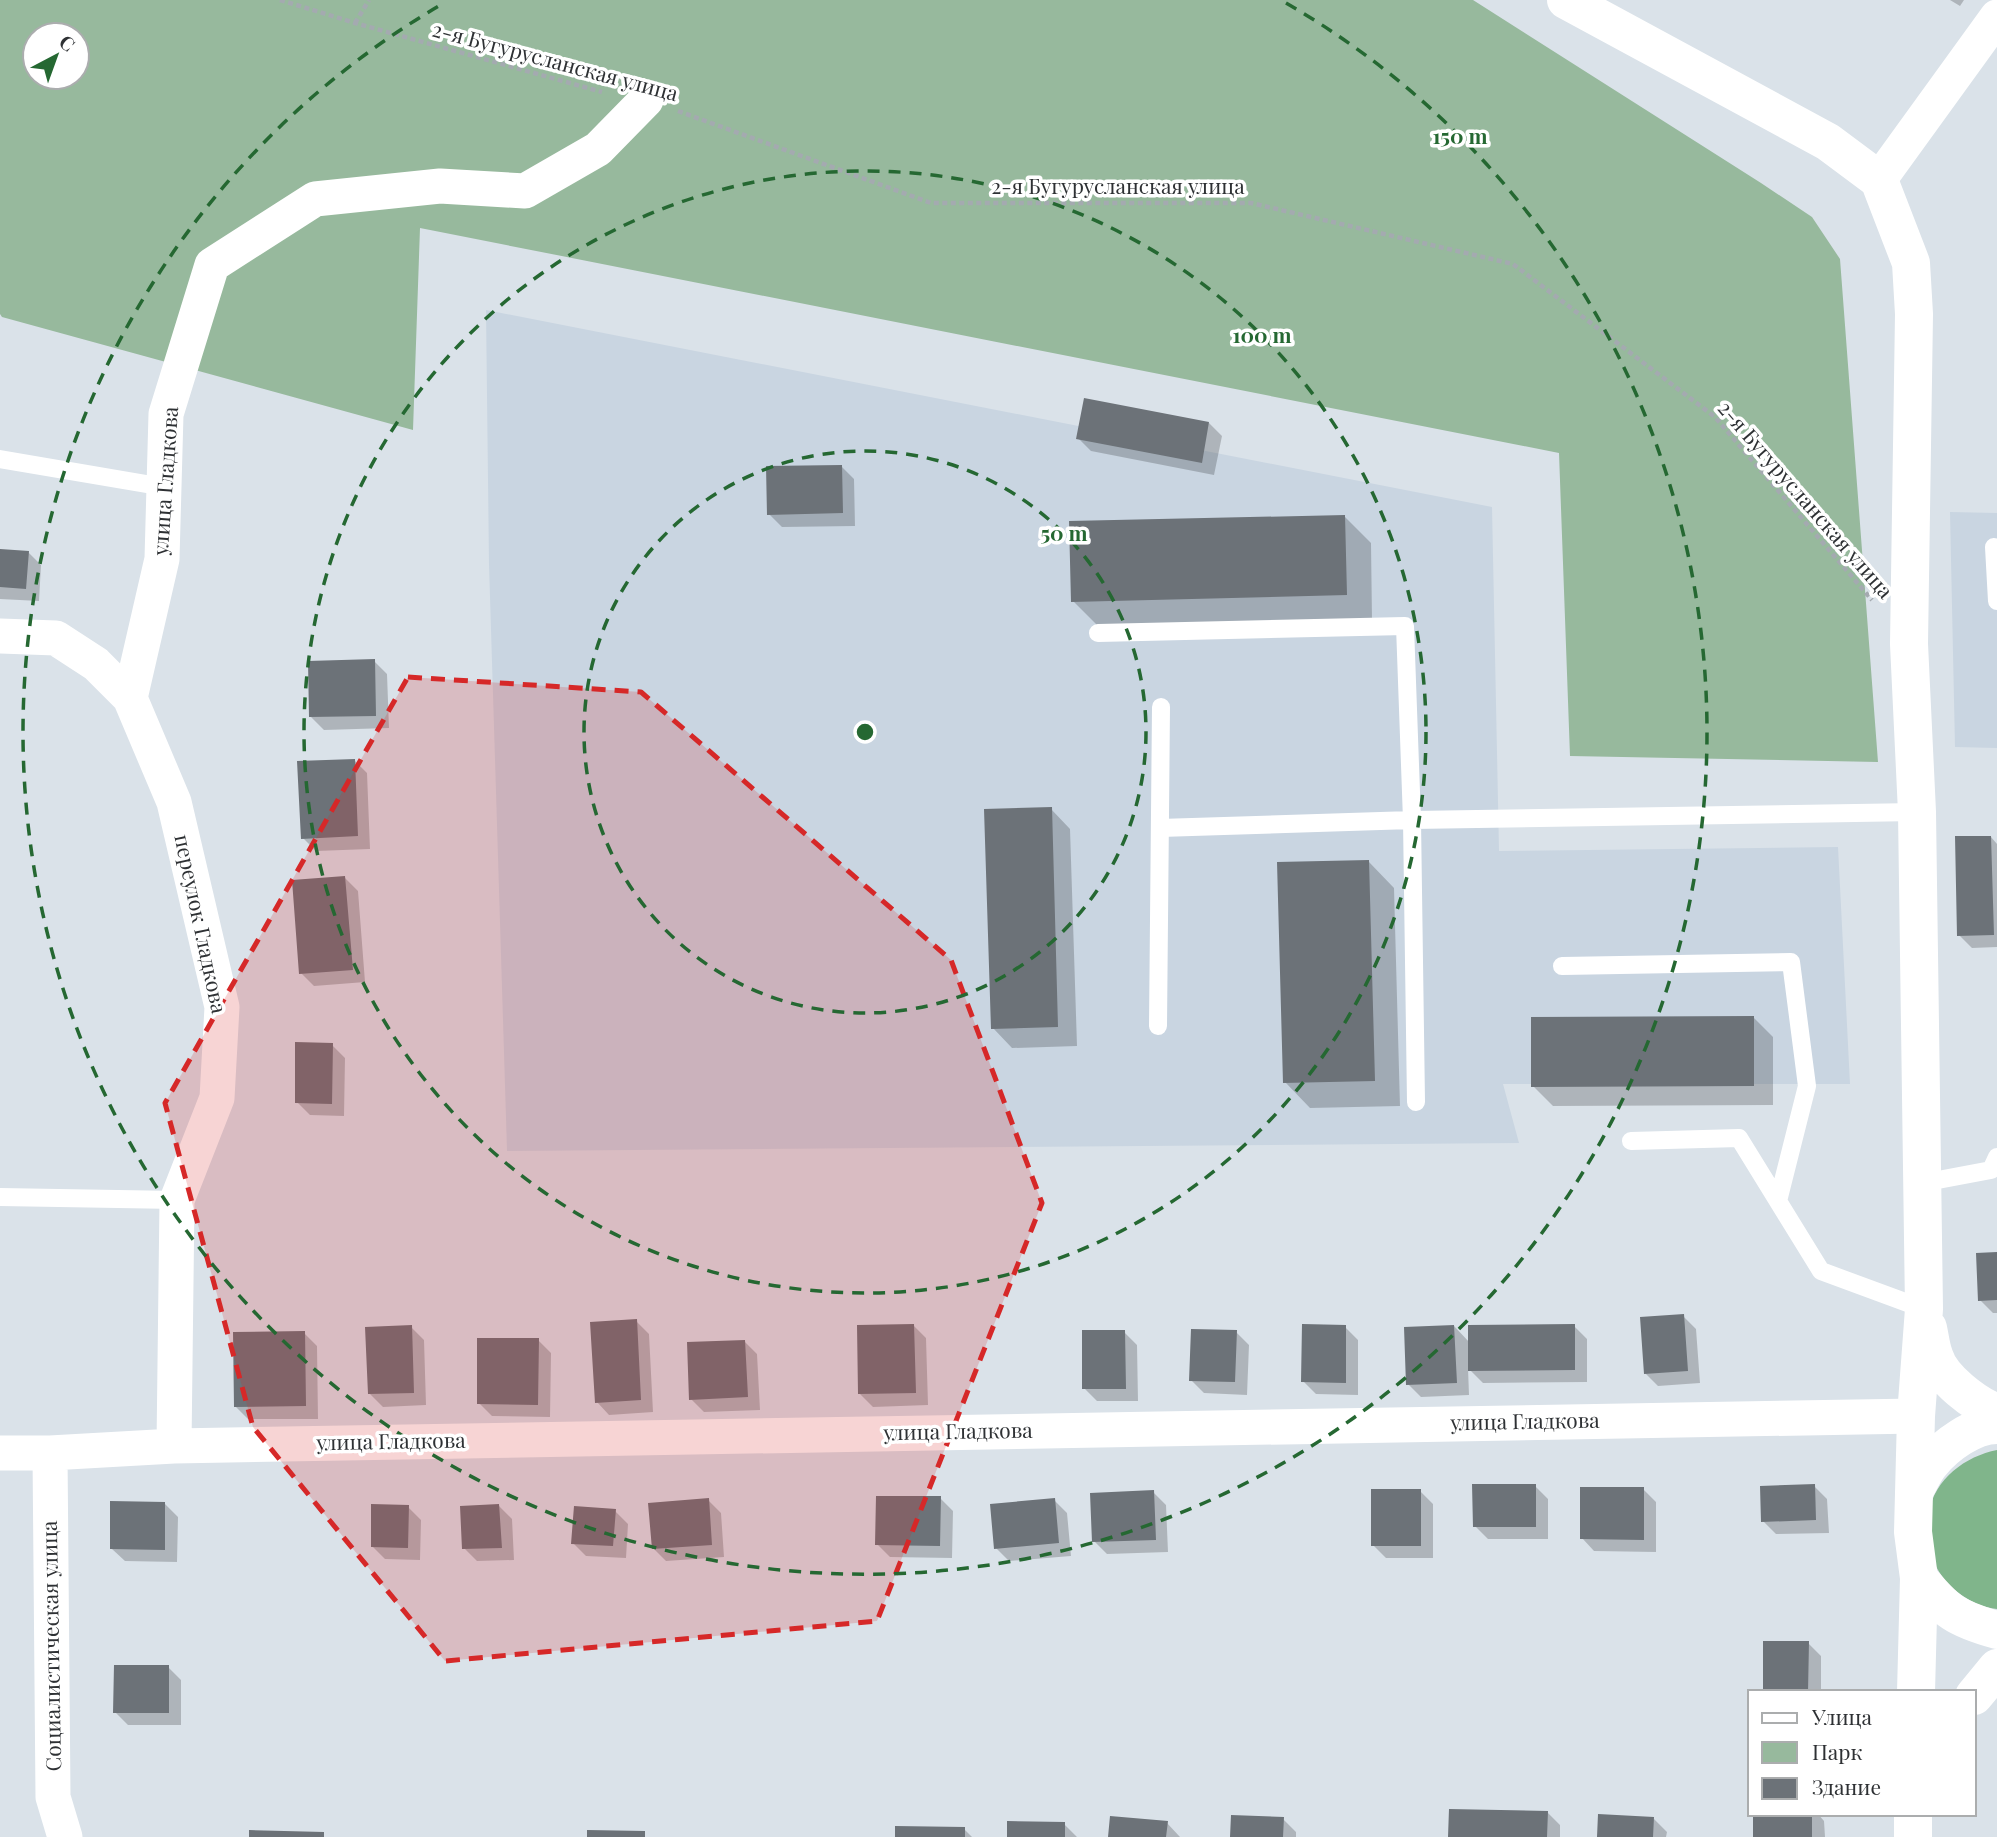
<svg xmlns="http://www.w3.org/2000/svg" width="1997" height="1837" font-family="'Playfair Display',serif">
	<rect width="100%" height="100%" fill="#dae2e9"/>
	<path fill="#c9d5e1" d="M486 310 1492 507 1499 851 1838 847 1850 1084H1503L1519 1143 507 1151 489 564Z
		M1950 512 1997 513V748L1955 747Z"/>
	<path fill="#97b99d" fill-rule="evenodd" d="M0 0H1473L1761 183 1812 217 1840 259 1878 762 1570 756 1559 453 420 228 413 430 2 317 0 314ZM35 35H77V77H35Z"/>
	<path fill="#80b58b" d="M1997 1450V1609C1969 1606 1941 1584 1932 1557 1930 1548 1931 1538 1930 1529 1930 1524 1928 1518 1929 1513 1934 1479 1966 1456 1997 1450Z"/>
	<path fill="#0003" d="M1950 0H1964L1960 6Z
		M1209 423 1222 436 1214 475 1091 451 1078 438Z
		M841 466 854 479 855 526 782 527 769 514Z
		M1345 517 1371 543 1372 620 1099 627 1073 601Z
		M0 551 28 552 41 565 39 601 0 599Z
		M374 661 387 674 389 728 324 730 311 717Z
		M354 760 367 773 370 849 316 851 303 838Z
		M1051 809 1070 829 1077 1046 1012 1048 993 1028Z
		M1991 837 1997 844V947L1972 948 1959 935Z
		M1369 862 1394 888 1400 1106 1310 1108 1285 1082Z
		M345 878 358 891 365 982 314 986 301 973Z
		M1754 1018 1773 1037V1105L1553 1106 1533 1086Z
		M332 1045 345 1058 344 1116 310 1115 297 1102Z
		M1997 1254V1313H1993L1980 1300Z
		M1683 1316 1696 1329 1700 1383 1658 1386 1645 1373Z
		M636 1321 649 1334 653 1412 609 1415 597 1402Z
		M913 1325 926 1338 928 1405 873 1407 860 1394Z
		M1454 1326 1470 1343 1574 1326 1587 1339V1382L1483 1383 1468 1368 1469 1395 1421 1397 1408 1384Z
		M411 1327 424 1340 426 1405 383 1407 370 1394Z
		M1345 1327 1358 1340V1395L1316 1394 1303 1381Z
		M1124 1332 1137 1345 1138 1401H1097L1084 1388Z
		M1236 1332 1249 1345 1247 1395 1204 1393 1191 1380Z
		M304 1333 317 1346 318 1419H248L235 1406Z
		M538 1340 551 1353 550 1417 492 1416 479 1403Z
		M744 1341 757 1354 760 1410 704 1412 691 1399Z
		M1535 1486 1548 1499V1539H1488L1475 1526Z
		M1814 1486 1827 1499 1829 1533 1776 1534 1763 1521Z
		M1643 1489 1656 1502V1552L1594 1551 1582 1538Z
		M1420 1491 1433 1504V1558H1386L1373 1545Z
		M1153 1492 1166 1505 1168 1552 1107 1554 1094 1541Z
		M940 1498 953 1511 952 1558 890 1557 877 1544Z
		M708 1500 721 1513 724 1557 666 1561 653 1548Z
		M1054 1500 1067 1513 1071 1556 1009 1561 996 1548Z
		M165 1504 178 1517 177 1562 125 1561 112 1549Z
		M499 1506 512 1519 514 1560 477 1561 464 1548Z
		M408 1507 421 1520 420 1560 385 1559 372 1546Z
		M615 1511 628 1524 626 1558 586 1556 573 1543Z
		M1808 1643 1821 1656V1692H1765Z
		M168 1667 181 1680V1725H128L115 1712Z
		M1547 1812 1560 1825V1837H1450Z
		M1754 1814H1818L1824 1821 1825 1837H1754Z
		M1283 1819 1296 1832V1837H1232Z
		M1654 1819 1667 1832 1666 1837H1598Z
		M1167 1823 1180 1837H1110Z
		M1064 1824 1077 1837H1008Z
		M964 1829 972 1837H896Z"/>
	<path fill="#6c7278" d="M1084 398 1209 422 1202 463 1076 439Z
		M842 465 843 513 767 515 766 466Z
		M1345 515 1347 595 1071 602 1069 521Z
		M0 549 29 551 26 589 0 587Z
		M375 659 376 716 309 717 308 661Z
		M355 759 358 836 301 839 297 761Z
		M1052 807 1058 1027 991 1029 984 809Z
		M1955 836H1991L1994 935 1957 936Z
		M1369 860 1375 1081 1283 1083 1277 862Z
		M345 876 353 970 299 974 292 880Z
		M1754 1016V1086L1531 1087V1017Z
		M295 1042 333 1043 332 1104 295 1103Z
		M1997 1252V1300L1978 1301 1976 1253Z
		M1684 1314 1688 1371 1644 1374 1640 1317Z
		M637 1319 641 1400 595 1403 590 1322Z
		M914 1324 916 1393 858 1394 857 1325Z
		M1302 1324 1346 1325V1383L1301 1382Z
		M1575 1324V1370L1468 1371V1325Z
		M412 1325 414 1393 368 1394 365 1327Z
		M1454 1325 1457 1383 1406 1385 1404 1327Z
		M1191 1329 1237 1330 1235 1382 1189 1381Z
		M1082 1330H1125L1126 1389H1082Z
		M305 1331 306 1406 234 1407 233 1332Z
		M477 1338H539L538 1405 477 1404Z
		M745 1340 748 1397 689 1400 687 1342Z
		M1472 1484H1536V1527H1473Z
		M1815 1484 1816 1520 1761 1522 1760 1486Z
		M1580 1487H1644V1540L1580 1539Z
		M1371 1489H1421V1546H1371Z
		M1154 1490 1156 1540 1092 1542 1090 1493Z
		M876 1496H941L940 1546 875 1545Z
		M709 1498 712 1545 652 1549 648 1503Z
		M1055 1498 1059 1543 994 1549 990 1504Z
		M110 1501 165 1502V1550L110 1549Z
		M371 1504 409 1505 408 1548 371 1547Z
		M499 1504 502 1548 462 1549 460 1506Z
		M574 1506 616 1509 613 1546 571 1544Z
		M1763 1641H1809L1808 1692H1763Z
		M114 1665H169V1713H113Z
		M1449 1809 1548 1811 1547 1837H1448Z
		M1598 1814 1654 1817 1653 1837H1597Z
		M1753 1814H1812V1837H1753Z
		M1231 1815 1284 1817 1283 1837H1230Z
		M1110 1816 1168 1821 1166 1837H1108Z
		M1007 1821 1065 1822V1837H1007Z
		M895 1826 965 1827V1837H895Z
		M249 1830 324 1832V1837H249Z
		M587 1830 645 1831V1837H587Z"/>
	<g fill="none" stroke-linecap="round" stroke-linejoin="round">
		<path stroke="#a4aab0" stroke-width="4.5" stroke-dasharray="5 3.5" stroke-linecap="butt" d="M280 0 355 23 602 92
			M355 23 369 0
			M678 111 931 203H1251L1513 264 1715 417 1872 600"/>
		<path stroke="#fff" stroke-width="18" d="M0 459 164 487
			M1994 547 1997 601
			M1098 633 1405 626 1412 820 1416 1102
			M1160 828 1412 820 1917 812
			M1562 966 1791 962 1807 1086 1778 1201
			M1158 1026 1161 707
			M1631 1141 1739 1138 1821 1271 1924 1309
			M1922 1183 1991 1170 1997 1157
			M0 1197 177 1200"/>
		<path stroke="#fff" stroke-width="35" d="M1879 180 1997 17
			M0 636 56 638 96 664 130 698 174 802 222 1007 217 1098 177 1200 174 1446
			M130 698 162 559 166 414 212 265 315 199 440 186 525 191 598 149 646 100
			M0 1453H50L174 1446 1916 1416
			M50 1453 53 1797 65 1837"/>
		<path stroke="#fff" stroke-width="38" d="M1566 0 1828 142 1879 180 1911 263 1914 314 1909 644 1917 812 1924 1309 1916 1416 1913 1532 1919 1578 1916 1692
			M1928 1328C1930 1337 1931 1347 1934 1355 1941 1379 1975 1404 1997 1413
			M1914 1492C1919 1483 1924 1471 1931 1463 1946 1445 1973 1425 1997 1425
			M1919 1578C1945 1611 1957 1619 1997 1630
			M1974 1696 1997 1668
			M1913 1837V1814"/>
	</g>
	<path fill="#d62828" fill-opacity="0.2" stroke="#d62828" stroke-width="5" stroke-dasharray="14 9" stroke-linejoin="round" d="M408 677 641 692 951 960 1042 1203 877 1621 445 1661 253 1427 165 1103Z"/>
	<g fill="none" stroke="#256832" stroke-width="3.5" stroke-dasharray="12 9">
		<circle cx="865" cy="732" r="281"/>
		<circle cx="865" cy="732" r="561"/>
		<path d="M1286 3A842 842 0 1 1 444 3"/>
	</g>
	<g text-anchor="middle" stroke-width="7" stroke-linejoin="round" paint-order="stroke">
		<g font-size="21" fill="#2e3134" stroke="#fff">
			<text transform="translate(555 62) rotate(15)" y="7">2-я Бугурусланская улица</text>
			<text x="1118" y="194">2-я Бугурусланская улица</text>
			<text transform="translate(166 481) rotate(-86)" y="7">улица Гладкова</text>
			<text transform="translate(1805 500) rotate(49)" y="7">2-я Бугурусланская улица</text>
			<text transform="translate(200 924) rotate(78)" y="7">переулок Гладкова</text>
			<text transform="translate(1525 1422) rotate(-1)" y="7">улица Гладкова</text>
			<text transform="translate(958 1432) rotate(-1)" y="7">улица Гладкова</text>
			<text transform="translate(391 1442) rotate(-1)" y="7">улица Гладкова</text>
			<text transform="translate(52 1646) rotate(-91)" y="7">Социалистическая улица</text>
		</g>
	</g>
	<circle cx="865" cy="732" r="10" fill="#256832" stroke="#fff" stroke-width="3.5"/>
	<g font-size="21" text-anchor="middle" font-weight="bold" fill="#256832" stroke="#fff" stroke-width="7" stroke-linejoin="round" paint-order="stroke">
		<text x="1460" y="144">150 m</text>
		<text x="1262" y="343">100 m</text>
		<text x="1064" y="541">50 m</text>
	</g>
	<rect x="1748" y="1690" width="228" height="126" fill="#ffffff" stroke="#abadae" stroke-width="2"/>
	<rect x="1762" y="1713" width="35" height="10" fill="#ffffff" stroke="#abadae" stroke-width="2"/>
	<text x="1812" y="1725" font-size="21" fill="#2e3134">Улица</text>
	<rect x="1762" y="1742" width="35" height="21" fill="#97b99d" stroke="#abadae" stroke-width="2"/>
	<text x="1812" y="1760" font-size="21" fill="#2e3134">Парк</text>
	<rect x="1762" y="1778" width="35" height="21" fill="#6c7278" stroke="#abadae" stroke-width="2"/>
	<text x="1812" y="1795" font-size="21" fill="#2e3134">Здание</text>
	<g transform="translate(56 56) rotate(41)"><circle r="33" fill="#ffffff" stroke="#abadae" stroke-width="2"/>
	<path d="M0-5L12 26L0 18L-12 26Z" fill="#256832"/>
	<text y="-10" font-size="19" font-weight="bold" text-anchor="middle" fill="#2e3134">С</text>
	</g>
</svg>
